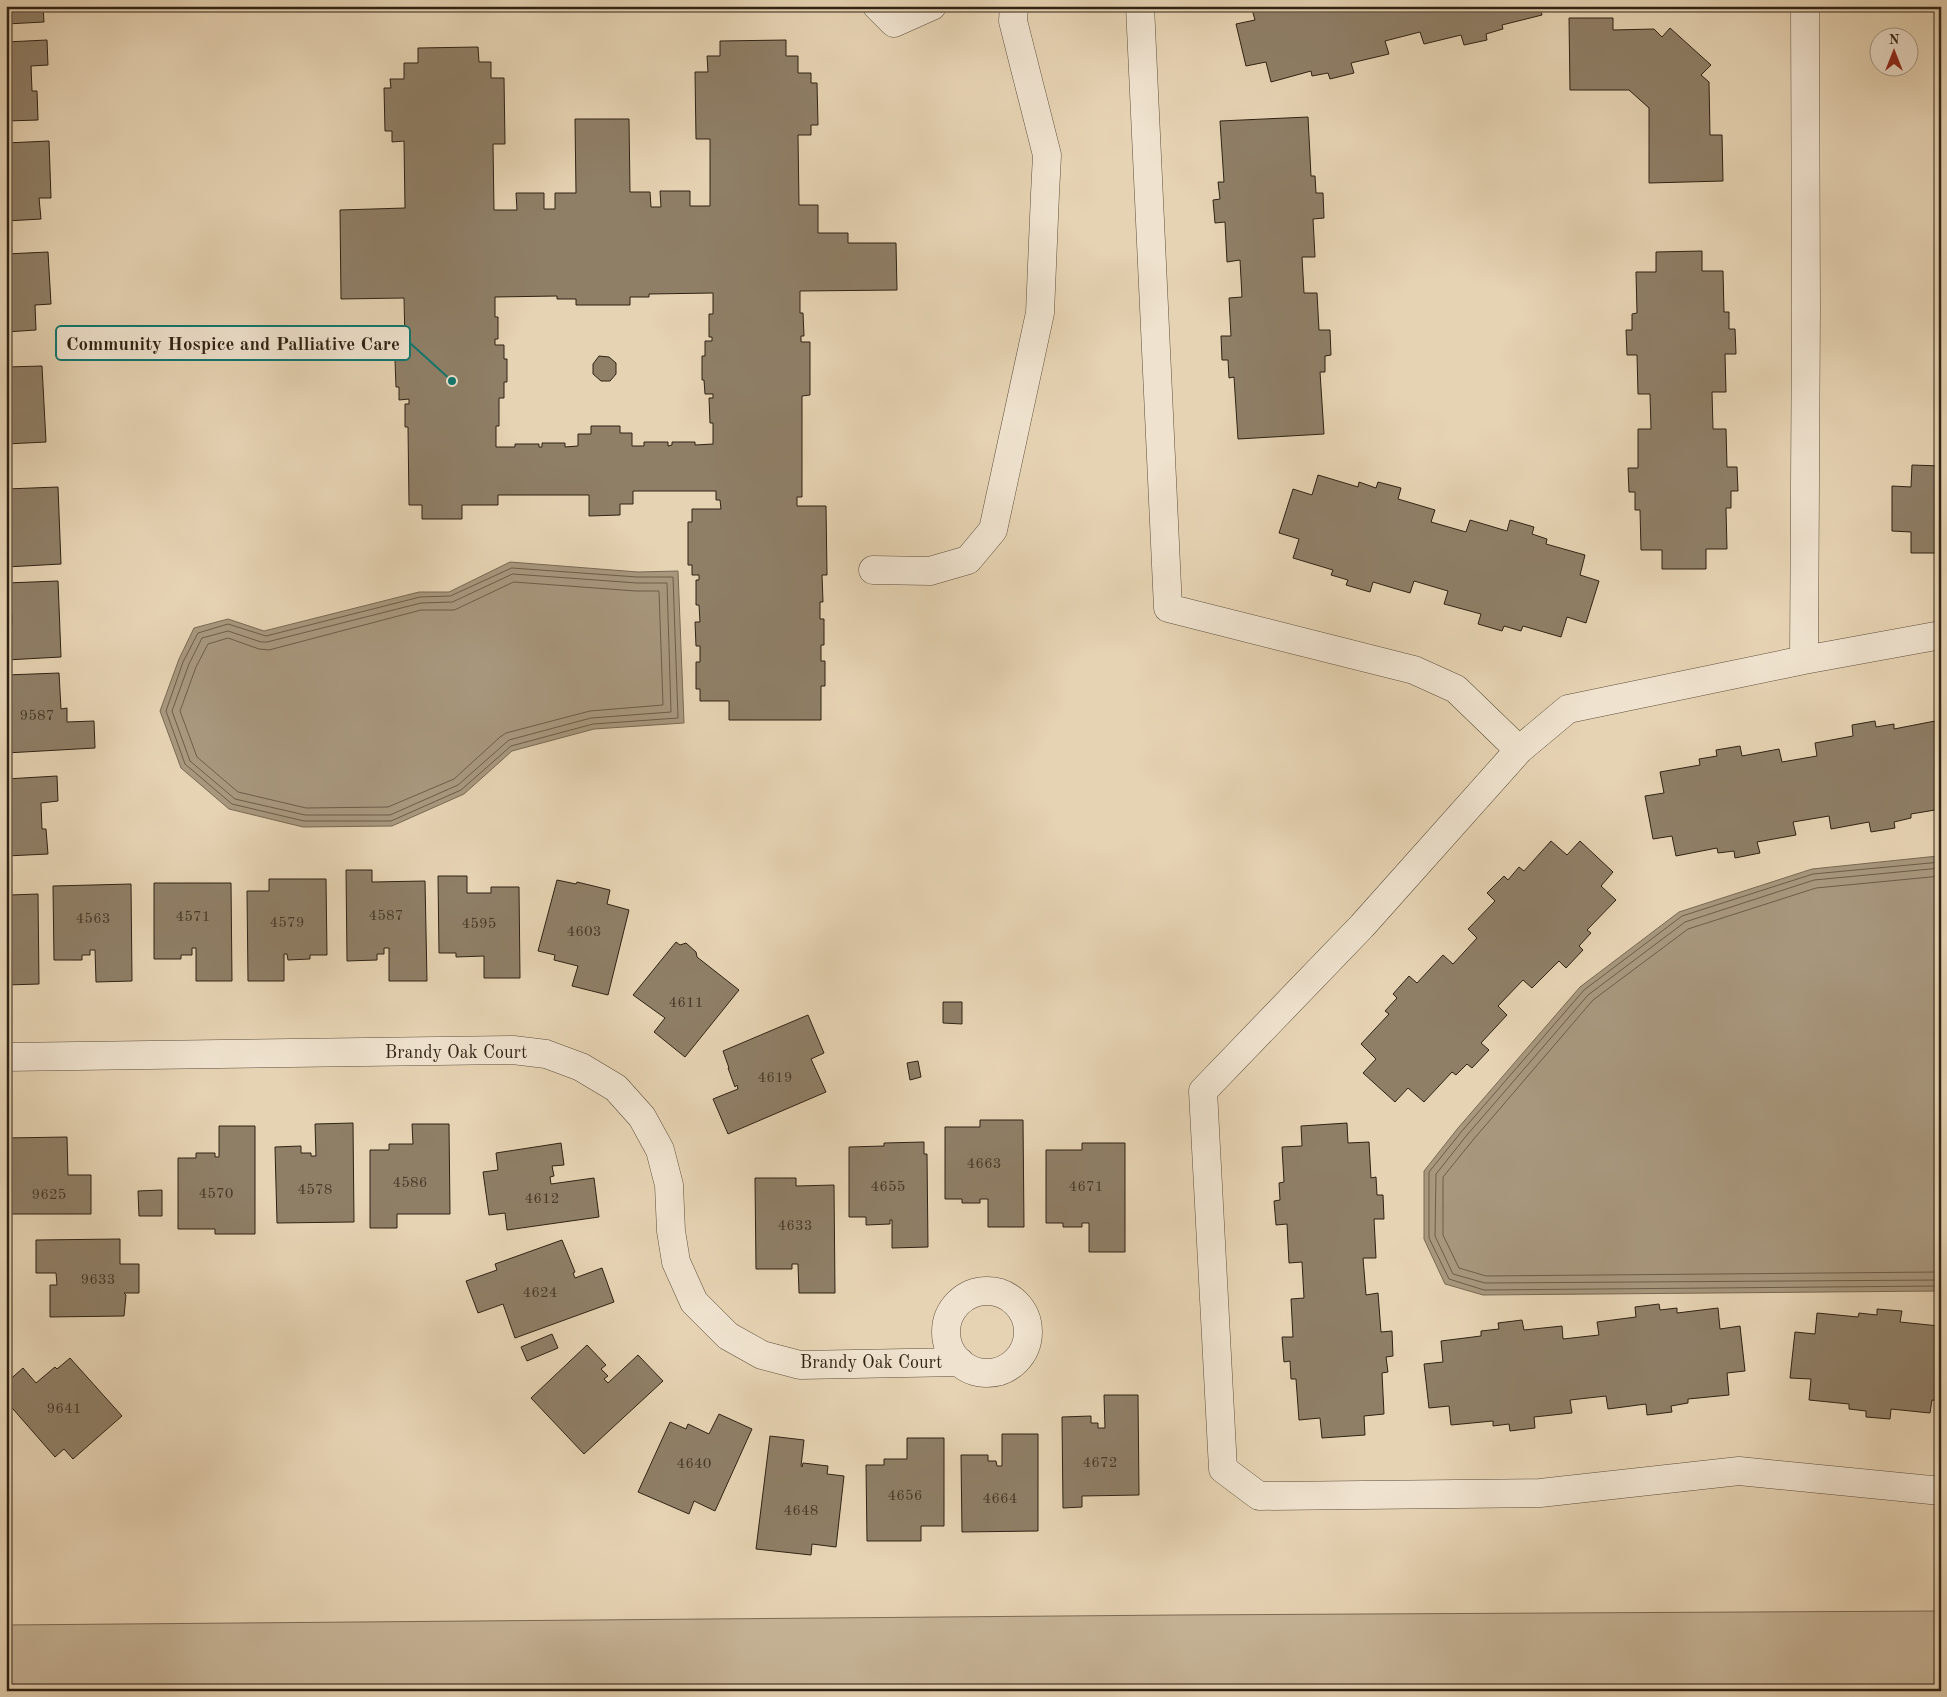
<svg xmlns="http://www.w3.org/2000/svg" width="1947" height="1697" font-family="'Old Standard TT',serif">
	<rect width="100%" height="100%" fill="#e6d3b3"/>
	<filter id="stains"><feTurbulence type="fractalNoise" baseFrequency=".004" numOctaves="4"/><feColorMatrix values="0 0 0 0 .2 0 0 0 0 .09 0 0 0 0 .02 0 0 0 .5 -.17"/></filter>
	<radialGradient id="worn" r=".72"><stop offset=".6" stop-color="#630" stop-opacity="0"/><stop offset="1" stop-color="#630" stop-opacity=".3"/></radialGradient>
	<path fill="#c7b598" stroke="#7c6c56" d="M1941 1611V1691H6V1625L1178 1615Z"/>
	<path fill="#a8977d" stroke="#786953" d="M510 562 638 572 678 571 684 723 594 729 512 751 464 794 392 826 303 827 229 809 181 768 160 711 179 659 194 628 228 619 264 631 419 592H449Z
		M1938 856 1941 858V1291L1483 1295 1445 1284 1424 1239V1171L1458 1128 1580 987 1679 912 1812 869Z"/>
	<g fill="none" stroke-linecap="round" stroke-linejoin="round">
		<path stroke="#6c5d48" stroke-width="1" d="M512 568 637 577H673L678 718 593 724 511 746 461 790 391 821H304L232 804 185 764 166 711 183 662 198 633 228 624 266 636 420 597 450 596Z
			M513 574 637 583H667L671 712 591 718 509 740 458 785 390 815H305L235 799 190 761 172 711 189 664 202 638 228 631 261 642H267L421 603 452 602Z
			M514 582 636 591H659L663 705 590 711 506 733 500 737 454 779 388 807 306 808 238 792 197 757 180 711 196 667 208 644 228 638 259 649 269 650 421 610H454Z
			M1941 862 1813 874 1682 916 1584 990 1462 1131 1429 1172V1238L1449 1279 1484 1290 1941 1286
			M1941 868 1814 880 1685 922 1588 995 1467 1135 1436 1174 1435 1236 1453 1274 1485 1283 1941 1280
			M1941 876 1816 888 1688 929 1593 1000 1473 1140 1443 1177V1235L1459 1268 1486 1276 1941 1272"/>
	</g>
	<path fill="#8f7f67" stroke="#302314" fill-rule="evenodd" d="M6 6H43L44 22 6 24Z
		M1251 6H1540L1542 15 1502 25 1503 29 1486 34 1487 40 1464 45 1461 35 1424 44 1420 32 1385 41 1389 54 1351 63 1354 73 1330 79 1328 73 1312 76 1311 71 1271 82 1266 62 1246 66 1236 24 1255 20Z
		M1569 18H1613V30L1654 29 1662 37 1670 28 1711 65 1701 75 1709 82 1710 135H1722L1723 181 1649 183V108L1629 90H1570Z
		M47 40 48 65 31 66 32 91H37L38 120 6 121V42Z
		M786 40V56H798V73H811V83H817L818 125H811V135H798L799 205H818V233H848V243H896L897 290 800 291V313H803L804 336H801V342H810V395L802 396V497H797V506H826L827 575H822L823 602H820V619H824V645H821V661H825V686H821V720H729V701H700V689H696V662H700V646H696L695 622H700L699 605H696V580H699V575H692V565H688V522H692V509H721L720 500H716V491H633V504H620V515L589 516V495H498V505H462V519H422V505H409L408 427H405V404H409V399L399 400V387H396L395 360H400V347H409V342H405L404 298 341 299 340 210 405 208 404 141 392 142V131H385L384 88H391L390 79H404V63H418V48L478 47 479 62H491V78H504L505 144H493L494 210H517L516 193H544V209H555V193H576L575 119H629L630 192H650L651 207H661L660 191H690V206H710V139H696L695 72H708L707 56H720V41ZM713 293V314H709V337H712V341H705V356H702V380H704L705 394H713V398H709L710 423H713V444L695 445V442H672V445L668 446V442H644V446H632V433H620V426H591V434H578V446L565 447V443H542V447H539V444H515V447H496V426H499V398H504V382H507V359H504V345H495V339H498V317H495V297L557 296V299H576V305H630V297H649V294Z
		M1308 117 1311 176H1315L1316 193H1323L1324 218 1313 219 1315 257H1302L1304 293H1317L1319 330H1330L1331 355 1325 356V372H1320L1324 434 1238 439 1234 377 1229 378 1228 360H1222L1221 336H1231L1229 298 1242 297 1240 260 1227 262 1225 222 1215 223 1213 200 1220 199 1218 182H1224L1220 121Z
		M49 141 51 198H39L41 219 6 221V143Z
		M1702 251V271H1723L1724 312H1729V329H1735L1736 354H1725L1726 392H1712L1713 429H1726L1727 467H1737L1738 491H1731V508H1726L1727 549H1706V569H1662V550H1641L1640 510H1635V492H1629L1628 468H1638V429H1651L1650 394H1638L1637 355H1627L1626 330H1632V314L1637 313 1636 272H1656V252Z
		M48 252 51 304 35 305 36 330 6 332V254Z
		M599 356 609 357 616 363V374L610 381H601L593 374V364Z
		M42 366 46 442 6 444V367Z
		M1912 465 1941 466V553H1911V532L1892 531V486L1911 487Z
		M1318 475 1358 487 1359 482 1376 488 1378 482 1401 488 1398 499 1435 510 1431 522 1466 532 1470 520 1507 531 1510 520 1534 527 1532 534 1547 539 1546 544 1585 555 1580 575 1599 581 1586 623 1567 617 1561 637 1523 626 1521 631 1504 626 1502 631 1478 624 1481 614 1444 604 1448 591 1414 581 1410 593 1373 582 1370 592 1346 585 1348 580 1331 575 1333 570 1293 558 1299 539 1279 533 1293 489 1312 495Z
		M58 487 61 564 6 567V489Z
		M58 581 61 657 6 660V625H12V614H7L6 583Z
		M59 673 61 709 67 708V722L94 721 95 748 6 753V675Z
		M1875 721 1876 727 1894 724V729L1935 721 1939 742 1941 741V809L1911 814V818L1894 822 1895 828 1871 832 1869 822 1831 829 1829 816 1793 822 1796 835 1757 842 1760 853 1735 858 1734 851 1718 853 1717 848 1676 856 1672 836 1653 839 1645 796 1664 793 1660 772 1700 765 1699 759 1717 756 1716 750 1740 746 1742 756 1779 749 1782 762 1817 756 1815 743 1853 736 1852 725Z
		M57 776 58 801 41 803 42 829H46L48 854 6 856V779Z
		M1551 841 1567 855 1580 841 1613 872 1601 886 1616 900 1587 930 1591 933 1579 946 1583 950 1566 968 1559 961 1532 988 1523 980 1498 1006 1507 1015 1481 1043 1489 1050 1472 1068 1467 1064 1456 1075 1452 1072 1424 1102 1408 1088 1395 1102 1363 1073 1376 1059 1361 1044 1389 1014 1385 1011 1397 998 1393 994 1409 976 1417 983 1443 955 1453 964 1477 938 1468 929 1495 901 1487 893 1504 876 1508 880 1519 867 1524 871Z
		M346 870H372V882L425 881 427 981H389V948H384V954H377V960L347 961Z
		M438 876H467V893H491V887H519L520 978H484V956L456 957V953H439Z
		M269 879H326L327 955H310V959L288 960 287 954H284V981H248L247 891H269Z
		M557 880 576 884 577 882 610 890 607 904 629 910 608 995 572 986 578 966 554 960 555 955 538 951Z
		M154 883H231L232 981H196V948H192V955H181V959H154Z
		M131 884 132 981 96 982 95 950H90V955H82V960H54L53 886Z
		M38 894 39 984 6 985V899H10V895Z
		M676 942 680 945 686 943 696 952 697 957 739 990 685 1057 654 1032 665 1018 633 995Z
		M943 1002H962V1024L943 1023Z
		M808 1015 824 1053 811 1059 826 1092 728 1134 713 1099 738 1089 737 1085 735 1087 728 1068H729L723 1051Z
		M918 1061 921 1077 910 1080 907 1063Z
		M980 1120H1023L1024 1227H988V1199H980V1203H962V1199H945V1127H980Z
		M353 1123 354 1222 277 1223 275 1147 301 1146V1153H311V1156H316L315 1124Z
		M1347 1123 1348 1143 1369 1142 1371 1178 1376 1177 1377 1195H1383L1384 1219H1374L1376 1258H1363L1366 1295 1378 1293 1381 1332 1392 1331 1393 1356 1386 1357 1388 1372 1382 1373 1384 1414 1364 1416 1365 1435 1322 1438 1320 1418 1299 1420 1296 1379H1291L1290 1361 1284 1362 1282 1337H1293L1291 1299 1304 1298 1302 1262 1289 1263 1287 1224 1276 1225 1274 1201 1280 1200 1279 1183 1284 1182 1282 1147 1302 1146 1301 1126Z
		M412 1124H449L450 1214H397V1228H370V1150H389V1144H413Z
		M219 1126H255V1234H215V1229H178V1158H196V1153H215V1157H219Z
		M67 1137 68 1175H91V1214H6V1138Z
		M924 1142V1154H927L928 1247 892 1248V1220H890V1224L866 1225V1217H849V1147L884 1146V1143Z
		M561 1143 564 1165 552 1166 554 1176 550 1177 551 1184 594 1178 599 1217 507 1230 505 1213 489 1215 483 1172 498 1170 496 1153Z
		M1082 1143H1125V1252H1089V1223H1082V1227H1063V1223H1046V1150H1082Z
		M755 1178H796V1186L834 1185 835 1293H799L798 1264H792V1269H756Z
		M162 1190V1216H139L138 1191Z
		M120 1239V1264H139V1293H124L126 1295 124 1316 50 1317V1285H57L56 1273H36V1240Z
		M562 1240 575 1272 573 1273 575 1278 602 1268 614 1302 515 1338 503 1304 478 1313 466 1281 497 1270 495 1264Z
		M1659 1304 1660 1310 1677 1308V1313L1718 1308 1720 1329 1740 1326 1745 1371 1727 1373 1729 1395 1688 1399V1403L1671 1406 1672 1412 1647 1415 1646 1404 1608 1409 1606 1396 1570 1400 1572 1413 1534 1417 1535 1428 1510 1431 1509 1424 1493 1426V1421L1451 1425 1449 1406 1429 1408 1424 1364 1443 1362 1441 1341 1481 1336V1331L1499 1329 1498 1323 1522 1320 1524 1330 1562 1326 1563 1339 1599 1335 1597 1322 1636 1317 1635 1307Z
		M1877 1309 1902 1311 1900 1322 1939 1326 1937 1338 1941 1339V1401L1932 1400 1930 1413 1891 1409 1890 1419 1866 1417V1411L1849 1409V1404L1809 1400 1811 1379 1790 1378 1795 1332 1815 1334 1817 1313 1858 1317 1859 1313 1877 1315Z
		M552 1334 558 1348 527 1361 521 1347Z
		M587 1345 606 1365 601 1369 608 1376 604 1379 608 1383 638 1355 663 1381 584 1454 531 1398Z
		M70 1358 122 1416 73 1459 64 1449 55 1457 6 1401V1383L23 1368 36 1383 55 1367 57 1369Z
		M1104 1395H1138L1139 1495 1082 1496V1507L1063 1508 1062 1417 1091 1416V1423H1098V1428H1105Z
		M719 1414 752 1429 715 1511 694 1501 689 1514 638 1492 670 1422 686 1429 688 1424 709 1434Z
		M1002 1434H1038V1531L962 1532 961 1455H988V1461H996L997 1466H1002Z
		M770 1436 804 1440 801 1466 802 1467 803 1463 828 1466 827 1474 844 1476 836 1547 812 1544 811 1555 756 1549Z
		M907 1438H944V1526H921V1541H867L866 1465H884V1459H907Z"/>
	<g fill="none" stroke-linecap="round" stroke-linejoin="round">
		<defs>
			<path id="minor" d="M877 6 894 23 932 6
				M1140 6 1168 608 1414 670 1456 689 1519 750
				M873 570 930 571 968 560 993 530 1040 313 1045 194 1047 155 1013 21 1014 6
				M1941 635 1804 660 1568 709 1519 750 1362 926 1203 1091 1223 1469 1259 1496 1540 1493 1739 1471 1941 1491
				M1804 660 1806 308 1805 6
				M6 1057 513 1050 546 1054 581 1067 616 1088 642 1117 660 1150 669 1185 671 1231 676 1262 694 1302 728 1336 762 1355 800 1365 960 1362
				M946 1332a41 41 0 1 1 82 0a41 41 0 1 1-82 0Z"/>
		</defs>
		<use href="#minor" stroke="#5e4f3c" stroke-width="29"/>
		<use href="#minor" stroke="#efe2ce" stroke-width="28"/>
	</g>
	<g text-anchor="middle" stroke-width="4.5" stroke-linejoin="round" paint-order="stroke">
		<g font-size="15" fill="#483a29">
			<text x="37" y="720">9587</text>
			<text x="386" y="920">4587</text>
			<text x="193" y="921">4571</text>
			<text x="93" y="923">4563</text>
			<text x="287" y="927">4579</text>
			<text x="479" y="928">4595</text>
			<text x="584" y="936">4603</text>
			<text x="686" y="1007">4611</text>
			<text x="775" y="1082">4619</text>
			<text x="984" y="1168">4663</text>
			<text x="410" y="1187">4586</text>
			<text x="888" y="1191">4655</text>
			<text x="1086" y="1191">4671</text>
			<text x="315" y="1194">4578</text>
			<text x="216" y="1198">4570</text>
			<text x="49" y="1199">9625</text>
			<text x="542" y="1203">4612</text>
			<text x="795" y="1230">4633</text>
			<text x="98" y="1284">9633</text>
			<text x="540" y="1297">4624</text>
			<text x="64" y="1413">9641</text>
			<text x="1100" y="1467">4672</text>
			<text x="694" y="1468">4640</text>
			<text x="905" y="1500">4656</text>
			<text x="1000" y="1503">4664</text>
			<text x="801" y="1515">4648</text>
		</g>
		<g font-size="18" fill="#302314" stroke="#efe2ce">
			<text x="456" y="1058">Brandy Oak Court</text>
			<text x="871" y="1368">Brandy Oak Court</text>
		</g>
	</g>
	<path fill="none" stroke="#0f766e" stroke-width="2" d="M452 381L410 343"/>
	<circle fill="#0f766e" stroke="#efe2ce" stroke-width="2" cx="452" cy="381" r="5"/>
	<rect fill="#efe2ce" stroke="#0f766e" stroke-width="2" x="56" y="326" width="354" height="34" rx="5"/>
	<g font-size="19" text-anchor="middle" font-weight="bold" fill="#302314">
		<text x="233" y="350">Community Hospice and Palliative Care</text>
	</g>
	<rect width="1947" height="1697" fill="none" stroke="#e6d3b3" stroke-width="25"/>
	<rect x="8" y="8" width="1932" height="1682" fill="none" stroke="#302314" stroke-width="2.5"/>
	<rect x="12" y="12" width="1922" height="1672" fill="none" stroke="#302314"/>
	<g transform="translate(1894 52)"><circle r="24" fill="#efe2ce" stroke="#a39684"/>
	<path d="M0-4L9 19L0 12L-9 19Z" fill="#8f2418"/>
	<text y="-8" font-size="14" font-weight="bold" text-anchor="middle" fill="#302314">N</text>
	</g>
	<rect width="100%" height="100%" filter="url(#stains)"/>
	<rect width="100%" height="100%" fill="url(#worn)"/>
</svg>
